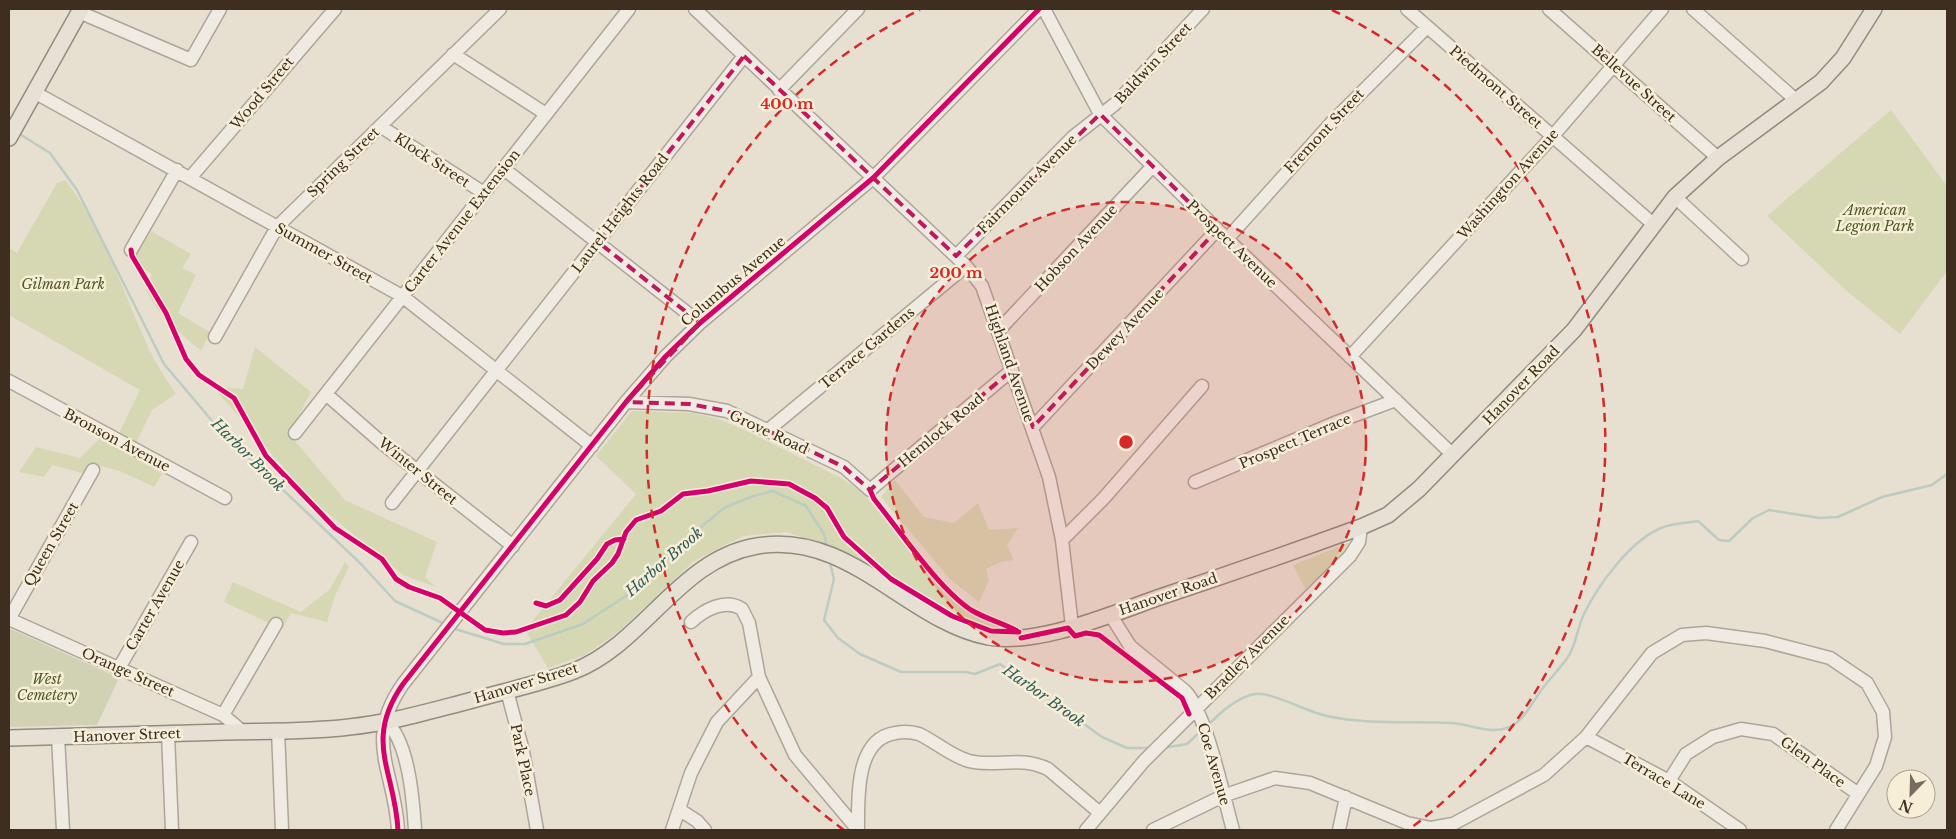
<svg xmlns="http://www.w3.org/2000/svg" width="1956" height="839" font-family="'Libre Baskerville',serif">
	<rect width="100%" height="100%" fill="#e7e0d1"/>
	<path fill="#d6d7b3" d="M1891 110 1947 186V271L1900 334 1848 292 1767 216Z
		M65 180C105 230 123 294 150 351 157 366 167 380 176 394L152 410 135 445 118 435 140 390 9 315V248L17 253 57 183Z
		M151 231 191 254 182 268 196 275 178 313 210 332 201 351 165 320 146 291 152 274 137 265 135 257Z
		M255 347 311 392 289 434 345 500 437 542 425 577 436 587 403 575 313 501 205 378 218 387 243 389Z
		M632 411 692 413 719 419 753 434 841 478 862 492 927 568 957 598 990 619 1016 631 1017 636 958 623 835 548 786 532 743 536 694 561 618 632 585 655 548 668 525 630 636 494 596 456Z
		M99 439 131 454 162 474 154 487 120 471 101 466 98 470 86 474 52 465 44 477 19 472 36 447 80 458Z
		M895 480 924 517 954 523 978 503 989 530 1018 528 1007 545 1014 560 1001 562 986 569 989 580 979 602 950 579 881 497Z
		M1353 541 1333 566 1305 589 1293 565Z
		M345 562 349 567 335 596 327 622 291 613 282 629 224 602 233 582 301 612 330 589Z"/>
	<path fill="#d1d1b3" d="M9 628 119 678 97 725 9 727Z"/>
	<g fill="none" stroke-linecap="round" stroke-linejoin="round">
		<path stroke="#bcccc2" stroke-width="2.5" d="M18 133 50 153 77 190 164 364 219 429 361 564 395 601 445 624
			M830 563 834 579 824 620 838 638 860 654 901 672H966L975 674 1000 664 1102 737 1127 748H1150
			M452 628 504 644H525L583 624 632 592 701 527 724 508 753 496 773 491 806 506 824 534 827 547
			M1208 725C1220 713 1237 697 1255 694 1273 692 1307 712 1327 716 1368 725 1410 721 1451 723 1470 724 1488 734 1507 728 1522 723 1531 705 1540 692 1548 680 1560 669 1568 657 1577 643 1577 628 1584 614 1598 585 1630 541 1661 528 1672 523 1686 523 1698 521L1719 540 1729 541 1753 518 1769 510 1820 518 1838 517 1882 497 1932 485 1947 474
			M1163 748 1187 744 1202 730"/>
		<defs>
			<path id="minor" d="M695 9 966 266 982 286 1049 477 1062 540 1072 626
				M1044 9 1100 114 1227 239 1453 455
				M1407 9 1653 224
				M1549 9 1718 158
				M1693 9 1797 101
				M79 12 191 60 220 9
				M453 54 546 114
				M779 90 858 9
				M34 92 402 296 592 446
				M380 126 484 193
				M504 169 700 323
				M190 178 335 9
				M1675 197 1742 259
				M1227 239 1333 121 1427 27
				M131 250 177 170
				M956 256 1073 137 1115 104 1203 9
				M999 330 1152 167
				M215 337 277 227 500 9
				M1350 357 1552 137 1662 9
				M9 381 225 498
				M326 394 382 443 513 546
				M626 402 689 404 727 411 844 467 870 490 1012 370
				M1033 427 1217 230
				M767 431 966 266
				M295 433 629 9
				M1195 482 1337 422 1396 400
				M392 503 744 56
				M1062 540 1104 498 1202 386
				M1110 614 1130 646 1185 691C1206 711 1224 799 1233 830
				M9 619 223 715 243 732
				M9 619 93 470
				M691 622C704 610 725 598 742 609L749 623 759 677 795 755 858 830
				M119 668 191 542
				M507 691 523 751 537 830
				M223 715 276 624
				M386 721C409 743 413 799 415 830
				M278 730 282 830
				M168 734 172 830
				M58 737 63 830
				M1586 737 1669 781 1740 830
				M1669 781 1686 754 1713 737 1741 729 1773 734 1857 793
				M680 810 697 821 705 830
				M398 830C395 771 363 741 403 684L626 402 666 356 700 323 873 178 1039 9
				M672 830 691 773 717 722 759 677
				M858 830C858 798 855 738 896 733 904 731 912 732 919 734 936 742 951 756 969 761 997 768 1019 755 1048 769L1100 813
				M1086 830 1144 761 1350 556 1359 542 1361 527
				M1153 830 1223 796 1275 778 1310 783 1407 823 1431 828 1453 824 1544 775 1586 737 1652 653 1682 635 1706 633 1765 641 1830 658 1867 683 1883 712 1885 737 1876 766 1836 830
				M1339 830 1346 797"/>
			<path id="major" d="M9 138 81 9
				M9 738C81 736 154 734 226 732 267 731 309 732 349 727 390 723 430 711 469 701 504 691 540 684 574 671 644 644 679 559 757 546 849 530 907 621 988 637 1040 646 1113 613 1163 596 1229 574 1295 551 1361 527L1388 515 1419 489 1574 330 1675 197 1718 158 1821 82 1843 58 1874 9"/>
		</defs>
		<use href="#minor" stroke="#ada599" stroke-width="15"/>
		<use href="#major" stroke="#928b80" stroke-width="18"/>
		<use href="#minor" stroke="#efebe3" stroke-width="12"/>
		<use href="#major" stroke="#e6e1d4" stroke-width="15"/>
		<defs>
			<path id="cycleway" d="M131 250 132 256 166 313 186 359 199 375 234 398 266 456 335 528 382 559 396 579 409 587 440 598 485 630 503 633 516 632 566 615 580 602 593 581 612 563 618 554 626 532 636 520 661 511 683 494 708 491 751 481 789 484 815 498 827 508 844 537 891 579 952 616 991 631 1019 632
				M870 490 874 499C901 532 937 587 971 610 986 619 1003 623 1017 631
				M536 603 546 606 560 600 597 559 607 544 615 540 624 539
				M1021 638 1068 628 1075 636 1086 633 1099 635 1182 698 1189 714
				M398 830C395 771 363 741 403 684L626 402 666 356 700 323 873 178 1039 9"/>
		</defs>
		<use href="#cycleway" stroke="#f7eed8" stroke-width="8"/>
		<use href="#cycleway" stroke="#d6006c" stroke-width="5"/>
	</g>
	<path fill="none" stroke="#c2185b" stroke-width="4" stroke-dasharray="10 6" stroke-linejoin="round" d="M744 56 956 256 1100 114 1217 230 1033 427 1012 370 870 490 844 467 727 411 689 404 626 402 700 323 598 242Z"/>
	<circle cx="1126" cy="442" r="240" fill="#d62828" fill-opacity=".12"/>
	<g fill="none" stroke="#d62828" stroke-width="2.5" stroke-dasharray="9 6">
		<circle cx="1126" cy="442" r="240"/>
		<path d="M844 830A479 479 0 0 1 920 10M1332 10A479 479 0 0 1 1408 830"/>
	</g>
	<g text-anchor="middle" stroke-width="5" stroke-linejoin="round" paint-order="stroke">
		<g font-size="14" fill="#3d2e20" stroke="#f7eed8">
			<text transform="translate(1153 63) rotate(-47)" y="5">Baldwin Street</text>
			<text transform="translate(1634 83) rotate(42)" y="5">Bellevue Street</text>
			<text transform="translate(1496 87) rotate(41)" y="5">Piedmont Street</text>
			<text transform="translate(262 93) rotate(-50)" y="5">Wood Street</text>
			<text transform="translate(1324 131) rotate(-47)" y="5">Fremont Street</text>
			<text transform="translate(432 160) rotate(33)" y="5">Klock Street</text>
			<text transform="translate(343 162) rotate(-44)" y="5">Spring Street</text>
			<text transform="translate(1027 184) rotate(-45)" y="5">Fairmount Avenue</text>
			<text transform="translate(1508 184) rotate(-48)" y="5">Washington Avenue</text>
			<text transform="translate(620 213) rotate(-52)" y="5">Laurel Heights Road</text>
			<text transform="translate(462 221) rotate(-52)" y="5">Carter Avenue Extension</text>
			<text transform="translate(1232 244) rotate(44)" y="5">Prospect Avenue</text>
			<text transform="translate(1076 248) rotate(-47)" y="5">Hobson Avenue</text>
			<text transform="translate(324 253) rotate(29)" y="5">Summer Street</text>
			<text transform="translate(733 281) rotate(-40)" y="5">Columbus Avenue</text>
			<text transform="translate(1125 329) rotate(-47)" y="5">Dewey Avenue</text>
			<text transform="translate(867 348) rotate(-40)" y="5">Terrace Gardens</text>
			<text transform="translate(1010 363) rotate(71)" y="5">Highland Avenue</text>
			<text transform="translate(1521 385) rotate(-46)" y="5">Hanover Road</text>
			<text transform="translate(941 430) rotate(-40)" y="5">Hemlock Road</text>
			<text transform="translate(769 432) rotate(25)" y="5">Grove Road</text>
			<text transform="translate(117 440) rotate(28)" y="5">Bronson Avenue</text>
			<text transform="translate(1295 441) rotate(-23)" y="5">Prospect Terrace</text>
			<text transform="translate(418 471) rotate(39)" y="5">Winter Street</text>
			<text transform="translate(51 544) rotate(-60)" y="5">Queen Street</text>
			<text transform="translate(1168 594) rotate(-19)" y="5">Hanover Road</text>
			<text transform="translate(155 605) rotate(-60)" y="5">Carter Avenue</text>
			<text transform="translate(1247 657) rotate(-45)" y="5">Bradley Avenue</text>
			<text transform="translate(128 672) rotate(24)" y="5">Orange Street</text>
			<text transform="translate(526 683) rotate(-17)" y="5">Hanover Street</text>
			<text transform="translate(127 735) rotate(-2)" y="5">Hanover Street</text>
			<text transform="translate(523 760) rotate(78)" y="5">Park Place</text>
			<text transform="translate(1813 762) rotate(36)" y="5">Glen Place</text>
			<text transform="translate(1214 764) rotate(74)" y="5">Coe Avenue</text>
			<text transform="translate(1664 781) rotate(31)" y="5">Terrace Lane</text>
		</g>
		<g font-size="14" font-style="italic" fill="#4d5a26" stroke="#f7eed8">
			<text x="1875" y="215">American<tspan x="1875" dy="16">Legion Park</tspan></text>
			<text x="63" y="289">Gilman Park</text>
			<text x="47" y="684">West<tspan x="47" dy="16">Cemetery</tspan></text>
		</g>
		<g font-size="15" font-style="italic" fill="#2f5d5a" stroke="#f7eed8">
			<text transform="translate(248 455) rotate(45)" y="5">Harbor Brook</text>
			<text transform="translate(664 562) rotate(-41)" y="5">Harbor Brook</text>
			<text transform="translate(1044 696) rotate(35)" y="5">Harbor Brook</text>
		</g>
	</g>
	<circle cx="1126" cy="442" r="8" fill="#d62828" stroke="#f7eed8" stroke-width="2.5"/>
	<g font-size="15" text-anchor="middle" font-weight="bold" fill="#d62828" stroke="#f7eed8" stroke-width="5" stroke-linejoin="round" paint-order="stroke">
		<text x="787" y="109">400 m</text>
		<text x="956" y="278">200 m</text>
	</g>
	<rect width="1956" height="839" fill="none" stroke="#3d2e20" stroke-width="20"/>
	<g transform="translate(1911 794) rotate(203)"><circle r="24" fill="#f7eed8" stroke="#ada18e"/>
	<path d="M0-4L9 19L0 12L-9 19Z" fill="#786c5e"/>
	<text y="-8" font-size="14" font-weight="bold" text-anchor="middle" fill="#3d2e20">N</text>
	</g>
</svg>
